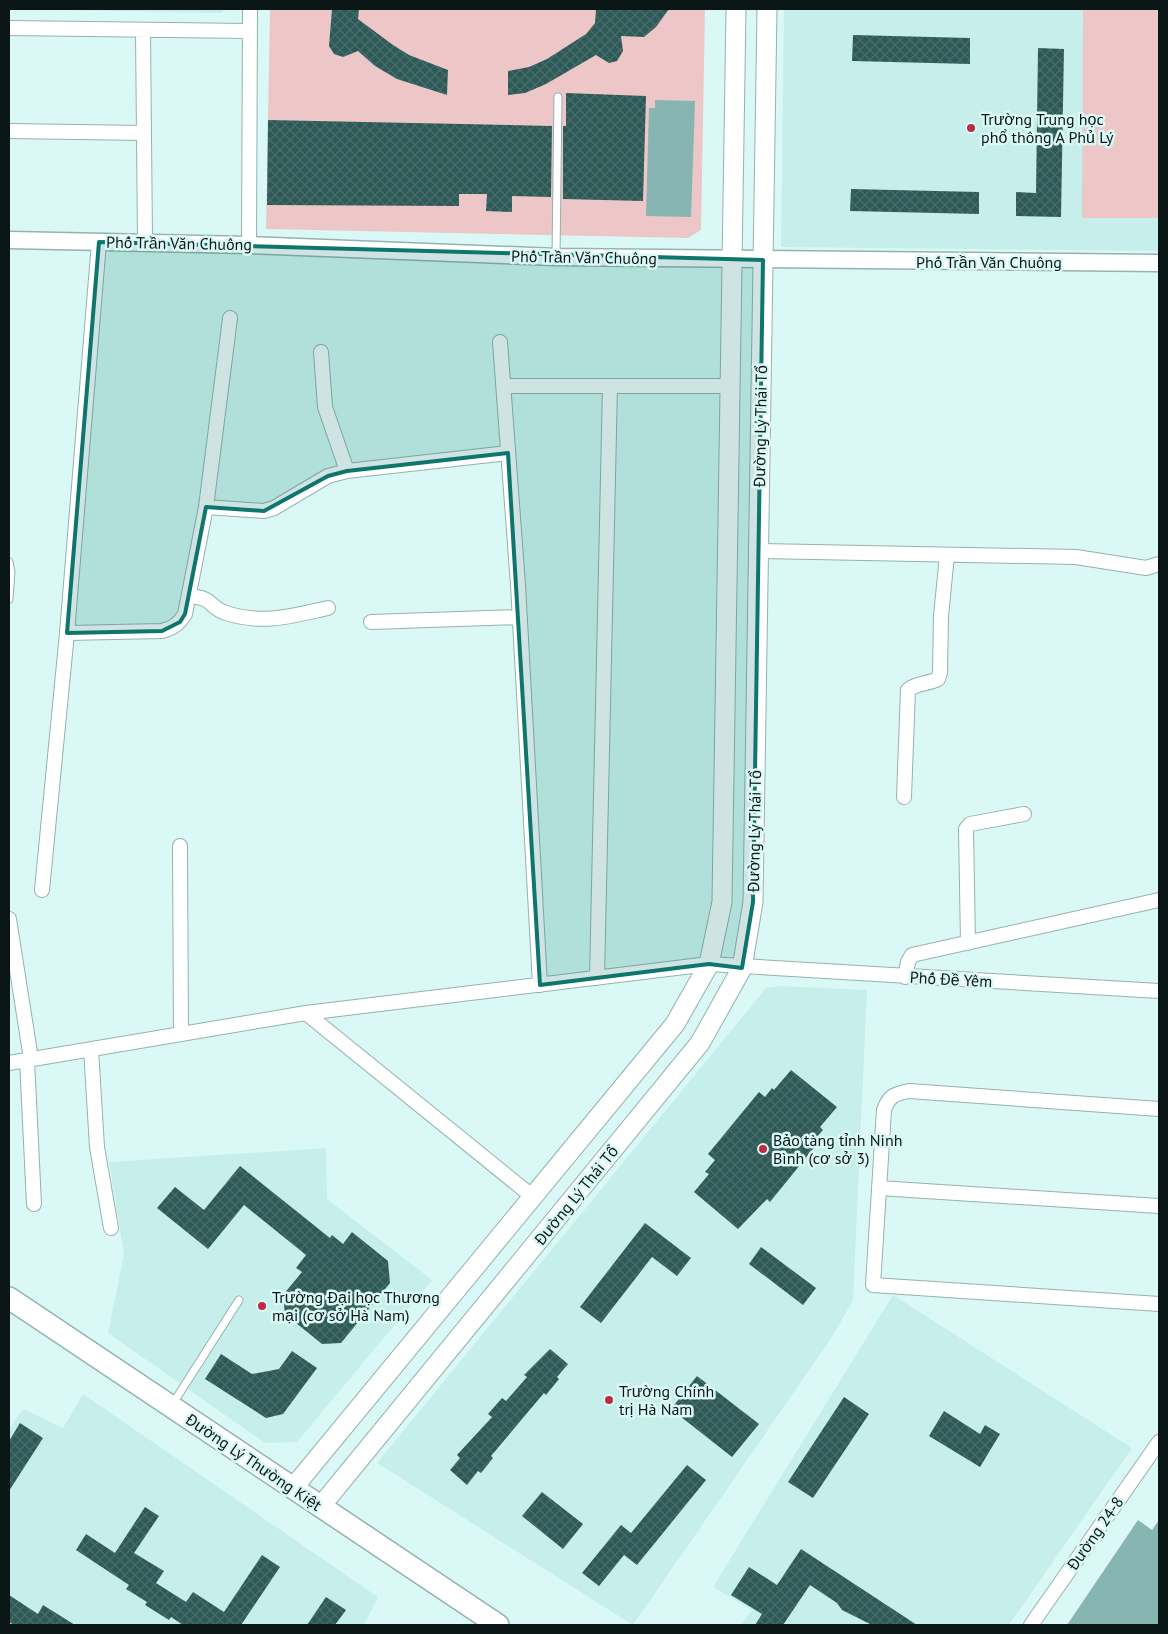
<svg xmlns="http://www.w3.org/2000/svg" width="1168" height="1634" font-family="'PT Sans',sans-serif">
	<defs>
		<pattern id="building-cross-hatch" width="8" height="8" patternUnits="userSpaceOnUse" patternTransform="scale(1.25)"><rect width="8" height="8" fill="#2d5956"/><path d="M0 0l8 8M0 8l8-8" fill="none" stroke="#486c6a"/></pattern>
	</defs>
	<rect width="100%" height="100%" fill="#daf9f6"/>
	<path fill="#c6efeb" d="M9 9H224L221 13Z
		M784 9H1159V251L781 247Z
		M779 986 867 990 853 1300 832 1337 633 1625 377 1463 766 988Z
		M326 1148 327 1199 432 1280 297 1442 265 1443 108 1333 124 1254 109 1162Z
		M893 1295 1132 1448 1009 1625H741L752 1610 713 1587Z
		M83 1394 378 1597 364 1625H9V1429L23 1409 63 1428Z"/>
	<path fill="#edc7c7" d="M270 9H705L701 230 688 238 266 229Z
		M1083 9H1159V218H1082Z"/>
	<path fill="#87b5b1" d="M655 100 695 101 691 217 646 216 649 108H655Z
		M1138 1520 1152 1530 1159 1520V1625H1067Z"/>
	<path fill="url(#building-cross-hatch)" d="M332 9H359L358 19 393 45 409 55 448 70 447 95 397 79 375 66 358 51 343 57 334 54 329 46Z
		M596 9H669L656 27 644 37 621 36 623 51 617 61 609 63 596 55 546 84 525 93 508 95V71L529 67 547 59 586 34 595 23Z
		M853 35 970 38V64L852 61Z
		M1038 48 1064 49 1061 217 1016 216V192L1036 193Z
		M566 93 646 96 643 201 563 199V126H566Z
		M268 120 552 126 551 197 512 196V212L486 211 487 194H459V206L267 205Z
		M851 189 979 192V214L850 211Z
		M791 1070 837 1107 820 1127 823 1130 813 1141 817 1144 770 1202 767 1199 738 1229 694 1192 709 1174 705 1172 715 1160 708 1154 759 1092 765 1097 772 1088 774 1090Z
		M240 1166 330 1238 332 1235 343 1244 352 1232 388 1261 390 1283 341 1343 322 1344 285 1314 283 1295 302 1272 296 1268 306 1255 244 1205 208 1249 157 1208 175 1187 204 1210Z
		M645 1223 691 1258 677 1276 652 1257 601 1323 580 1307Z
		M761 1247 816 1288 803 1305 749 1264Z
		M550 1349 568 1364 557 1377 559 1379 546 1395 544 1393 491 1456 493 1458 481 1473 478 1471 467 1485 450 1470 460 1458 457 1455 492 1417 488 1414 502 1398 506 1401 527 1377 524 1375Z
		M292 1351 317 1368 283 1414 266 1418 205 1379 221 1354 252 1374 279 1369Z
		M697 1376 759 1424 732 1457 671 1409Z
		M844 1397 869 1414 813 1498 788 1482Z
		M944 1411 980 1434 985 1425 1000 1434 980 1467 929 1436Z
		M20 1423 43 1438 9 1491V1441Z
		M687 1465 706 1480 637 1565 624 1555 599 1586 582 1573 621 1525 631 1533Z
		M542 1492 583 1524 563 1549 522 1516Z
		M145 1507 159 1516 134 1553 164 1571 156 1583 186 1602 193 1592 224 1612 262 1555 280 1567 241 1625H183L171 1617 169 1620 145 1605 147 1602 126 1589 129 1585 76 1550 86 1534 115 1553Z
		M801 1549 917 1625H872L842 1610 837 1603 810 1585 783 1625H755L762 1614 731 1595 749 1567 777 1585Z
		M9 1595 38 1614 43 1605 75 1625H14L9 1622Z
		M326 1597 346 1610 335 1625H307Z"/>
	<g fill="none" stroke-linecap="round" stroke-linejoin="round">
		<defs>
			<path id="service" d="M556 257 558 97
				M9 562 11 572 9 599
				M172 1405 239 1300"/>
			<path id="minor" d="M9 28 249 31
				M143 30 145 242
				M9 131 144 133
				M249 245 250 9
				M500 342 518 585 540 985
				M321 352 325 407 347 471
				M505 386H730
				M206 507 264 511 274 508 328 476 347 471 508 453
				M759 551 1076 557 1146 568 1159 564
				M189 596C215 598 208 607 226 613 263 625 291 616 328 608
				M371 622 520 617
				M67 633 162 631C173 628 179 624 185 614L206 507 230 318
				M904 797 908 690C916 683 928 684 938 679L940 673 941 616 947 555
				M180 846 181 1034
				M42 890 67 633 99 242
				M9 919 31 1059
				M968 943 966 829 970 824 1024 814
				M905 977 908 962 912 955 1159 900
				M597 978 610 386
				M306 1013 533 1197
				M91 1049 97 1147 111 1228
				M27 1060 34 1204
				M9 1063 306 1013 709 964 1159 991
				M1159 1109 909 1091C894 1094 889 1096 884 1110L873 1285 1159 1304
				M879 1188 1159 1206
				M1031 1625 1159 1442"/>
			<path id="tertiary" d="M9 240 249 245 556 257 1159 263"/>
			<path id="secondary" d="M293 1488 675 1024 709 964 722 902 736 9
				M321 1506 700 1043 742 968 753 902 767 9"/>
			<path id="primary" d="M9 1298 498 1625"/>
		</defs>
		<use href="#service" stroke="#94b2af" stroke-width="9"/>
		<use href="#minor" stroke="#94b2af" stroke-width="16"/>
		<use href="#tertiary" stroke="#94b2af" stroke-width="19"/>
		<use href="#secondary" stroke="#94b2af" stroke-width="21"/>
		<use href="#primary" stroke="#94b2af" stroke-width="24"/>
		<use href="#service" stroke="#fff" stroke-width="7"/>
		<use href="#minor" stroke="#fff" stroke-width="14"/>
		<use href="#tertiary" stroke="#fff" stroke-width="16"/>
		<use href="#secondary" stroke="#fff" stroke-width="19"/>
		<use href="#primary" stroke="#fff" stroke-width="21"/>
	</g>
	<path fill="#0f766e" fill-opacity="0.2" stroke="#0f766e" stroke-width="4" stroke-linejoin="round" d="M99 242 763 260 753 902 742 968 709 964 540 985 508 453 347 471 328 476 264 511 206 507 185 614 180 622 162 631 67 633Z"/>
	<g fill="#bc2b41" stroke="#daf9f6" stroke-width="2">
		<circle cx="971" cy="128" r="5"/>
		<circle cx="763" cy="1149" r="5"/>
		<circle cx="262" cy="1306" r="5"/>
		<circle cx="609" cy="1400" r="5"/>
	</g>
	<g text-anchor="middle" stroke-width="5" stroke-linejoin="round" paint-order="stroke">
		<g font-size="16" fill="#0b1616" stroke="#daf9f6" text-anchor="start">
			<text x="981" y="125">Trường Trung học<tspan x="981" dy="18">phổ thông A Phủ Lý</tspan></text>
			<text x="773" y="1146">Bảo tàng tỉnh Ninh<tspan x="773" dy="18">Bình (cơ sở 3)</tspan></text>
			<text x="272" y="1303">Trường Đại học Thương<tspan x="272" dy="18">mại (cơ sở Hà Nam)</tspan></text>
			<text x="619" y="1397">Trường Chính<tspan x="619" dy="18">trị Hà Nam</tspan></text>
		</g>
		<g font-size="16" fill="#0b1616" stroke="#daf9f6">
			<text transform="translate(179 243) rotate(1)" y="6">Phố Trần Văn Chuông</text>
			<text transform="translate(584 257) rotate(1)" y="6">Phố Trần Văn Chuông</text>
			<text x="989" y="268">Phố Trần Văn Chuông</text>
			<text transform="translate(760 426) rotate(-89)" y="6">Đường Lý Thái Tổ</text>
			<text transform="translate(754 831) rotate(-89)" y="6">Đường Lý Thái Tổ</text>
			<text transform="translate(951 979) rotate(3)" y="6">Phố Đề Yêm</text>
			<text transform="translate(576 1195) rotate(-51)" y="6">Đường Lý Thái Tổ</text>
			<text transform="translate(254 1462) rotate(34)" y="6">Đường Lý Thường Kiệt</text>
			<text transform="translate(1095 1533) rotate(-55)" y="6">Đường 24-8</text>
		</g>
	</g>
	<rect width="1168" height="1634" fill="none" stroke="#0b1616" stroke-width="20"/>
</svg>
